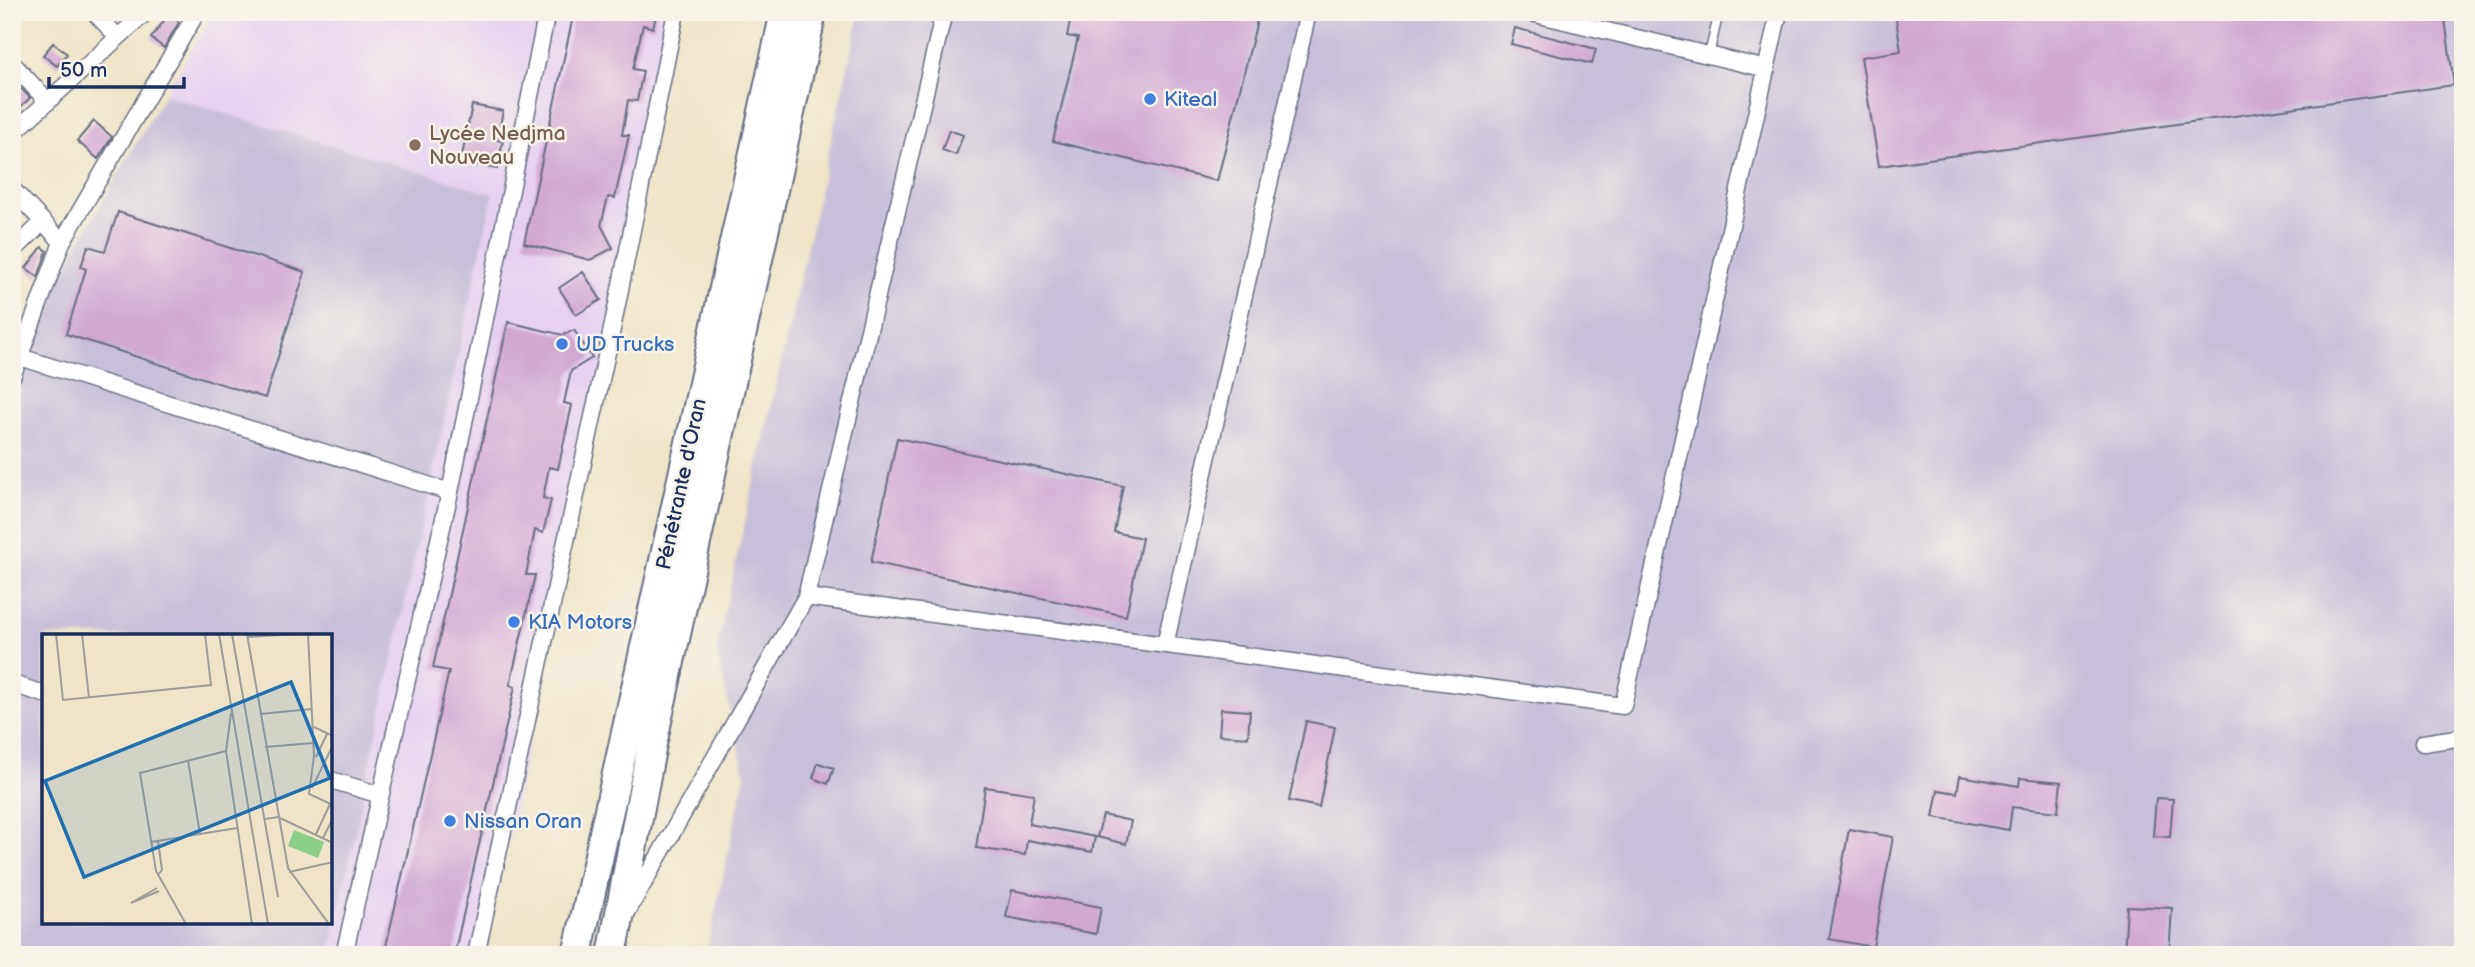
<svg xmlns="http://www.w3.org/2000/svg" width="2475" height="967" font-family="'Balsamiq Sans',sans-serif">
	<rect width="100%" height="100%" fill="#f7f3e8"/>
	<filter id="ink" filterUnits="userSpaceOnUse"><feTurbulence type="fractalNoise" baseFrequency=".0143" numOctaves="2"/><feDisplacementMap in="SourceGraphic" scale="14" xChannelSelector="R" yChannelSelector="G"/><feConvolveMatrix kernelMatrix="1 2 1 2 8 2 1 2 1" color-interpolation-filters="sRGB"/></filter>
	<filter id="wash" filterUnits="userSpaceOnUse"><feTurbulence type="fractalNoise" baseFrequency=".00686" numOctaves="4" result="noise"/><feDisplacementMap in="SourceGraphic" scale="28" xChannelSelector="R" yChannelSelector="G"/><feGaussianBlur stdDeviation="1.57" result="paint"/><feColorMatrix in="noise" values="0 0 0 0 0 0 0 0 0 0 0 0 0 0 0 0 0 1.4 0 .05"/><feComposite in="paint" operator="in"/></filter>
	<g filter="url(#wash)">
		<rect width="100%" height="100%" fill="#efe4c8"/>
		<path fill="#e6d2f0" d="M214 12H678L485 955H329L493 194 164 95Z"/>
		<path fill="#c8bfd8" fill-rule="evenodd" d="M860 12H2463V955H706L745 775 716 650Z
			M164 95 493 194 329 955H12V359ZM44 636H331V923H44Z"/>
		<g id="blocks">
			<path fill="#d2a8d3" d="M574 12H657L653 28 643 25 633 69 643 71 637 101 628 100 622 135H629L615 198 608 197 601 225 613 248 590 260 524 243Z
				M1072 12H1222L1257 21 1217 181 1053 141 1078 38 1067 36Z
				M1895 12H2444L2454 85 1879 166 1861 57 1901 51Z
				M169 14 179 22 164 48 151 38Z
				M1515 28 1596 49 1592 64 1511 44Z
				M53 43 67 54 57 66 43 55Z
				M12 79 30 98 12 115Z
				M472 105 503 111 497 140 503 141 497 169 461 161Z
				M94 121 112 137 98 159 77 141Z
				M949 130 963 135 956 155 942 150Z
				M118 212 305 272 265 398 66 334 86 269 81 267 88 246 105 251Z
				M42 247 47 251 38 277 26 268Z
				M583 272 601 300 576 315 559 288Z
				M508 322 563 335 574 330 592 358 571 371 564 403 572 405 558 469 549 467 543 498 551 500 543 533 535 530 526 575H535L510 685 515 687 454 955H384L449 671 433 668Z
				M897 438 1123 486 1114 532 1142 538 1126 616 871 562Z
				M1221 709 1250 711 1248 737 1219 735Z
				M1306 721 1335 727 1319 807 1289 801Z
				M818 763 834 768 828 784 813 778Z
				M1960 776 2019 786 2020 778 2061 782 2058 812 2012 807 2009 830 1933 817 1938 790 1957 793Z
				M985 787 1034 794 1029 824 1095 837 1092 852 1027 840 1025 855 976 848Z
				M2156 798 2173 799 2170 837 2153 836Z
				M1103 815 1131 821 1126 844 1097 837Z
				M1849 829 1893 837 1873 947 1829 939Z
				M1012 890 1101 907 1096 934 1006 917Z
				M2127 906 2172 908 2169 955H2124Z"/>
		</g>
	</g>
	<g filter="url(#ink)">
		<use href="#blocks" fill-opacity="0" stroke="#656e83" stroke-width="2"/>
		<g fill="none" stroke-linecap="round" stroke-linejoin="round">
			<defs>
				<path id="lane" d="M1709 55 1719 12"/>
				<path id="street" d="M94 12 118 37
					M1527 12 1767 69
					M12 63 48 102
					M12 134 146 12
					M12 189 62 242
					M12 252 43 222
					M20 357 450 492
					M12 377 62 242 197 12
					M806 597 1623 706 1779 12
					M1165 645 1308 12
					M12 684 44 694
					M2423 743 2463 737
					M331 780 380 795
					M627 912 806 597 944 12
					M344 955 450 492 547 12
					M476 955 611 334 676 12"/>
				<path id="highway" d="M577 955 785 12
					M612 955 652 744 812 12"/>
			</defs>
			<use href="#lane" stroke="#656e83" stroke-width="11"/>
			<use href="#street" stroke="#656e83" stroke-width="19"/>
			<use href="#highway" stroke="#656e83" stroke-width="32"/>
			<use href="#lane" stroke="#fff" stroke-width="8"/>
			<use href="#street" stroke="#fff" stroke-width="16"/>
			<use href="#highway" stroke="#fff" stroke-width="28"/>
		</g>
	</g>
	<g fill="#3f7fe0" stroke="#f7f3e8" stroke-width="2.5">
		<circle cx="1150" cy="99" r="7"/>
		<circle cx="562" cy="344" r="7"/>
		<circle cx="514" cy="622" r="7"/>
		<circle cx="450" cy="821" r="7"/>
	</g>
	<circle fill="#8d6e63" stroke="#f7f3e8" stroke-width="2.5" cx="415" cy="145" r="7"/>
	<g text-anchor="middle" stroke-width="5" stroke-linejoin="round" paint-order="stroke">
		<g font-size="21" fill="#366cbe" stroke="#f7f3e8" text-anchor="start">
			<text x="1164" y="106">Kiteal</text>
			<text x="576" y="351">UD Trucks</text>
			<text x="528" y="629">KIA Motors</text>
			<text x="464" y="828">Nissan Oran</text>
		</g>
		<g font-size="21" fill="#785e54" stroke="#f7f3e8" text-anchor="start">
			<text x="429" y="140">Lycée Nedjma<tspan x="429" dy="24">Nouveau</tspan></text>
		</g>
		<g font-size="21" fill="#1b2f5e" stroke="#f7f3e8">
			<text transform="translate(681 484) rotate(-78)" y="7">Pénétrante d'Oran</text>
		</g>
	</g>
	<g transform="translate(42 634)">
		<rect width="290" height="290" fill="#efe4c8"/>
		<path d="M252 196 282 208 276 224 246 212Z" fill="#8ace87"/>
		<path fill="none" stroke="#9a9c9e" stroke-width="2" d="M14 0 21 66 169 51 163 0M40 0 47 64M177 0 226 290M190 0 236 263M205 0 246 234 287 290M266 0 272 122 267 160 291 171M205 3 257 0M189 79 184 117 210 290M218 80 270 75M272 93 291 102M223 113 271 109M274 123 285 100M146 126 158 200M270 154 291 111M223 185 236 183 291 209M274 200 288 170M281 204 291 184M116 207 120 236 116 241M109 208 195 194M247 238 291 228M115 254 89 269 117 257M144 290 114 237 98 139 184 117"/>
		<path fill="#1f6fb2" fill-opacity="0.15" stroke="#1f6fb2" stroke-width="3.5" d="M249 48 288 144 42 243 3 147Z"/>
		<rect width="290" height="290" fill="none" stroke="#1b2f5e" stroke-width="3.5"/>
	</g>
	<rect width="2475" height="967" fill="none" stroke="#f7f3e8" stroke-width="42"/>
	<path d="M49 77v10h135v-10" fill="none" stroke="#1b2f5e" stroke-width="3.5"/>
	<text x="60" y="77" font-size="21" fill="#1b2f5e" stroke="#f7f3e8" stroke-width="5" paint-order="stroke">50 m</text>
</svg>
